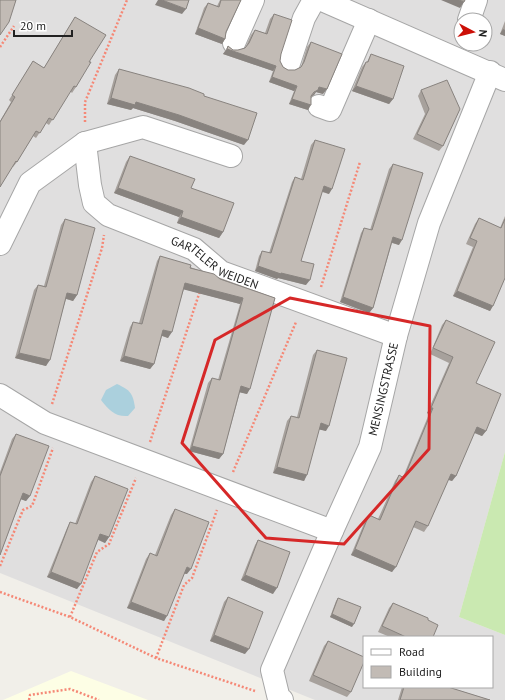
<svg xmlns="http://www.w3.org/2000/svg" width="505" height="700" font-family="'PT Sans',sans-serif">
	<rect width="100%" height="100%" fill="#f1efe9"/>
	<path fill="#e0dfdf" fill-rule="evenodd" d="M0 0H505V452L459 617 505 635V700H315L0 573ZM461 20H485V44H461ZM364 637H492V687H364Z"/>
	<path fill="#fdfee5" d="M71 671 148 700H3Z"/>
	<path fill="#cae9b1" d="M505 452V635L459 617Z"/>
	<path fill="#abd0dd" d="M117 384C130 390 133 393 135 408L128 416C115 417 109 410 101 400L106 390Z"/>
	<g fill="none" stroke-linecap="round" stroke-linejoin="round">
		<defs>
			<g id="minor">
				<path d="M322 0 505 80"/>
				<path d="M469 20 476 0"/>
				<path d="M234 43 253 0"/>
				<path d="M289 63 304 18 314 0"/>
				<path d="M319 106 330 110 369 20"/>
				<path id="s1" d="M85 143 90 185 94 203 108 215 194 249 221 272 396 336"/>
				<path d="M0 244 30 183 85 143 143 127 231 156"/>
				<path d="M0 395 45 423 332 531"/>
				<path id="s2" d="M282 700 279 699 272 670 332 531 370 447 396 336 429 223 490 72"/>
			</g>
		</defs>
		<use href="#minor" stroke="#a6a6a6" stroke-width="24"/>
		<path stroke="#f58876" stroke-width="2.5" stroke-dasharray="2 2" stroke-linecap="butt" d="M0 47 14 26
			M85 122V102L127 0
			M321 287 360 162
			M52 404 102 248 104 235
			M150 442 200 291
			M233 472 296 322
			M0 566 23 510 32 506 53 448
			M0 592 70 617 156 658 255 691
			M70 617 97 552 109 544 136 478
			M156 658 184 585 192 578 217 510
			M29 700 30 695 70 689 99 700"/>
		<use href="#minor" stroke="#fff" stroke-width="22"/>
	</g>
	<path fill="#a7a19c" d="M220 0H241L226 32 225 39 222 44 195 34 204 8 208 3 217 6Z
		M274 14 281 54 280 61 283 67 288 70H295L301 67 307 47 311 42 323 94 316 92 314 95 311 97 308 110 289 104 294 91 269 82 273 71 223 54 225 51 228 46 233 50H238L245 48 246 46 251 35 255 30 265 33 270 19Z
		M75 17 89 62 76 87 72 93 70 91 49 125 46 123 36 138 33 136 17 162 13 167H12L0 187V121L11 102 9 100 33 61 44 68Z
		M505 21V36L500 34Z
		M371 54 393 99 389 104 352 91 362 67 366 62H367Z
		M119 69 204 96 244 145 175 121 133 108 131 110 107 104 115 75Z
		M421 90 460 109 443 146 439 151 413 139 425 114 418 96Z
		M315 140 329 194 322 192 301 261 306 285 278 278 277 279 255 271 259 256 262 251 269 253 292 182 295 177 301 179 311 145Z
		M130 156 191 188 223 232 219 238 177 223 179 217 114 193 126 162Z
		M393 164 399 245 392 243 373 308 369 313 340 302 361 233 364 228 370 230 389 169Z
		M505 216V278L490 311 453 296 473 247 466 244 475 224 479 218 500 228Z
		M65 219 77 295 73 301 66 299 46 366 15 358 34 290 38 285 44 286 61 225Z
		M160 256 275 298 247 394 240 392 223 454 219 459 189 451 208 383 212 378 218 380 240 304 184 289 168 338 162 336 154 364 150 369 120 361 130 327 133 322 139 323 157 261Z
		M446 320 476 383 486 431 482 436 474 433 456 476 452 481 448 480 428 526 424 532 413 527 392 572 351 555 365 521 369 515 378 519 395 481 399 475 403 477 429 414 427 413 449 363 430 354 442 325Z
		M317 350 326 431 319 429 304 481 273 473 287 421 291 416 297 417 313 355Z
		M16 434 30 496 26 501 21 499 0 555V472L12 439Z
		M95 476 109 537 105 543 98 540 77 589 47 577 67 528 70 522 75 524 91 482Z
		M175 509 187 574H184L164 621 127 608 146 559 150 553 155 555 171 515Z
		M258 540 273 594 241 580 255 545Z
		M228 597 245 654 210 641 224 602Z
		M338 598 352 627 330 617 336 601Z
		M393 603 428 620 433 637H390L378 632 389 608Z
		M328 641 351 692 347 697 309 681 324 646Z
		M402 687H448L490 700H398Z"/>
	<path fill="#88837f" d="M158 0H162L186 9 182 14 155 5Z
		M441 0H459L464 2 460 8Z
		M198 28 225 39 222 44 195 34Z
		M503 29 505 30V36L500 34Z
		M227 49 276 66 273 71 223 54Z
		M272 77 297 86 294 91 269 82Z
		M356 86 393 99 389 104 352 91Z
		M319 87 327 89 323 94 316 92 314 95 311 97Z
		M111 98 136 102 179 115 248 140 244 145 175 121 133 108 131 110 107 104Z
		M292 99 311 105 308 110 289 104Z
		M324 186 332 189 329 194 321 191Z
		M118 188 183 211 179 217 114 193Z
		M181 217 223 232 219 238 177 223Z
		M393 237 402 240 399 245 390 242Z
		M258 266 281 273 310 280 306 285 278 278 277 279 255 271Z
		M185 283 243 298 240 304 182 289Z
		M457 291 493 306 490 311 453 296Z
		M67 293 77 295 73 301 64 298Z
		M343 297 373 308 369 313 340 302Z
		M163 330 172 332 168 338 160 335Z
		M19 353 50 360 46 366 15 358Z
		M124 356 154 364 150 369 120 361Z
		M241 386 250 389 247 394 238 392Z
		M431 408H433L429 414 427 413Z
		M321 423 329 426 326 431 317 429Z
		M477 427 486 431 482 436 473 432Z
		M192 446 223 454 219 459 189 451Z
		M277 467 307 475 304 481 273 473Z
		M451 474 456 476 452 481 447 479Z
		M23 493 30 496 26 501 20 499Z
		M100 534 109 537 105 543 97 539Z
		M355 549 396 567 392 572 351 555Z
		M187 567 191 569 187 574 183 573Z
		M51 572 81 584 77 589 47 577Z
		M245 575 277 588 273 594 241 580Z
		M131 602 167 616 164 621 127 608Z
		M332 614 354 624 352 627 330 617Z
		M214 635 249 649 245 654 210 641Z"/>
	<path fill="#c2bbb5" stroke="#88837f" d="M0 0H16L9 22 0 35Z
		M162 0H189L186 9Z
		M221 0H241L226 32 225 39 198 28 208 3 219 7Z
		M459 0H465L464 2Z
		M274 14 292 20 281 54 280 61 283 67 288 70H295L301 67 304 62 311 42 342 54 327 89 319 87 318 90 314 92 311 96V105L292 99 297 86 272 77 276 66 227 49 228 46 233 50H238L245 48 249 43 255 30 267 34Z
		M75 17 106 35 89 62H91L76 87 74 86 53 120 49 118 40 133 36 131 17 162 16 161 0 187V122L15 97 12 95 33 61 44 68Z
		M371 54 404 66 393 99 356 86 366 62H368Z
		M119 69 189 88 204 94V96L257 113 248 140 179 115 136 102 135 105 111 98Z
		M447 80 460 109 443 146 417 134 429 109 421 90Z
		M315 140 345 149 332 189 324 186 301 261 314 264 310 280 281 273V274L258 266 262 251 271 253 295 177 303 180Z
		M130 156 195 179 191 188 234 203 223 232 181 217 183 211 118 188Z
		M393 164 423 173 402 240 393 237 373 308 343 297 364 228 372 230Z
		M479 218 501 228 505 219V278L493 306 457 291 477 241 470 238Z
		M65 219 95 228 77 295 67 293 50 360 19 353 38 285 46 287Z
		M160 256 191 265 190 268 214 274 220 279 275 298 250 389 241 386 223 454 192 446 212 378 220 380 243 298 185 283 172 332 163 330 154 364 124 356 133 322 142 324Z
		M446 320 495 342 476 383 501 394 486 431 477 427 456 476 451 474 428 526 416 521 396 567 355 549 369 515 380 520 399 475 404 478 433 408H431L453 357 433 348Z
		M317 350 347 358 329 426 321 423 307 475 277 467 291 416 299 418Z
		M16 434 49 446 30 496 23 493 0 555V476Z
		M95 476 128 489 109 537 100 534 81 584 51 572 70 522 77 524Z
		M175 509 209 522 191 569 187 567 167 616 131 602 150 553 157 556Z
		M258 540 290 552 277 588 245 575Z
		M228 597 263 612 249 649 214 635Z
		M338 598 361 607 354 624 332 614Z
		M393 603 428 618V620L438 625 433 637H406L382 626Z
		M328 641 364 657V662L351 692 313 675Z
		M404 687H448L490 700H400Z"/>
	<path fill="none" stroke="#d62828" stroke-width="3" stroke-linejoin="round" d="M290 298 430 326 429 449 344 544 266 538 182 443 215 340Z"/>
	<g text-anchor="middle" stroke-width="3" stroke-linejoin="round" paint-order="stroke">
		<g font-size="12" fill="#222" stroke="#fff">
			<text dy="4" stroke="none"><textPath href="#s1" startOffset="197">GARTELER WEIDEN</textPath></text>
			<text dy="4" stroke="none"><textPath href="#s2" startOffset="336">MENSINGSTRASSE</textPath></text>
		</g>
	</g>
	<rect x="363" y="636" width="130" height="52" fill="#ffffff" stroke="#a7a7a7"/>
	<rect x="371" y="649" width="20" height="6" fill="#ffffff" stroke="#a7a7a7"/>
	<text x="399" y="656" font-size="12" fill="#222222">Road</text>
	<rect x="371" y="666" width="20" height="12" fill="#c2bbb5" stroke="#a7a7a7"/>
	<text x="399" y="676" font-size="12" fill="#222222">Building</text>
	<g transform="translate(473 32) rotate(97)"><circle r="19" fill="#ffffff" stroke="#a7a7a7"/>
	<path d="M0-3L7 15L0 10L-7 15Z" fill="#cc0f07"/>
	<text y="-6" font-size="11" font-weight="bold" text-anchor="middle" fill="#222222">N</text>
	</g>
	<path d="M14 30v6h58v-6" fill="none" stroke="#222222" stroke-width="2"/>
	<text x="20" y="30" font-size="12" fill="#222222" stroke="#ffffff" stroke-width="3" paint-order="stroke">20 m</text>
</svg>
